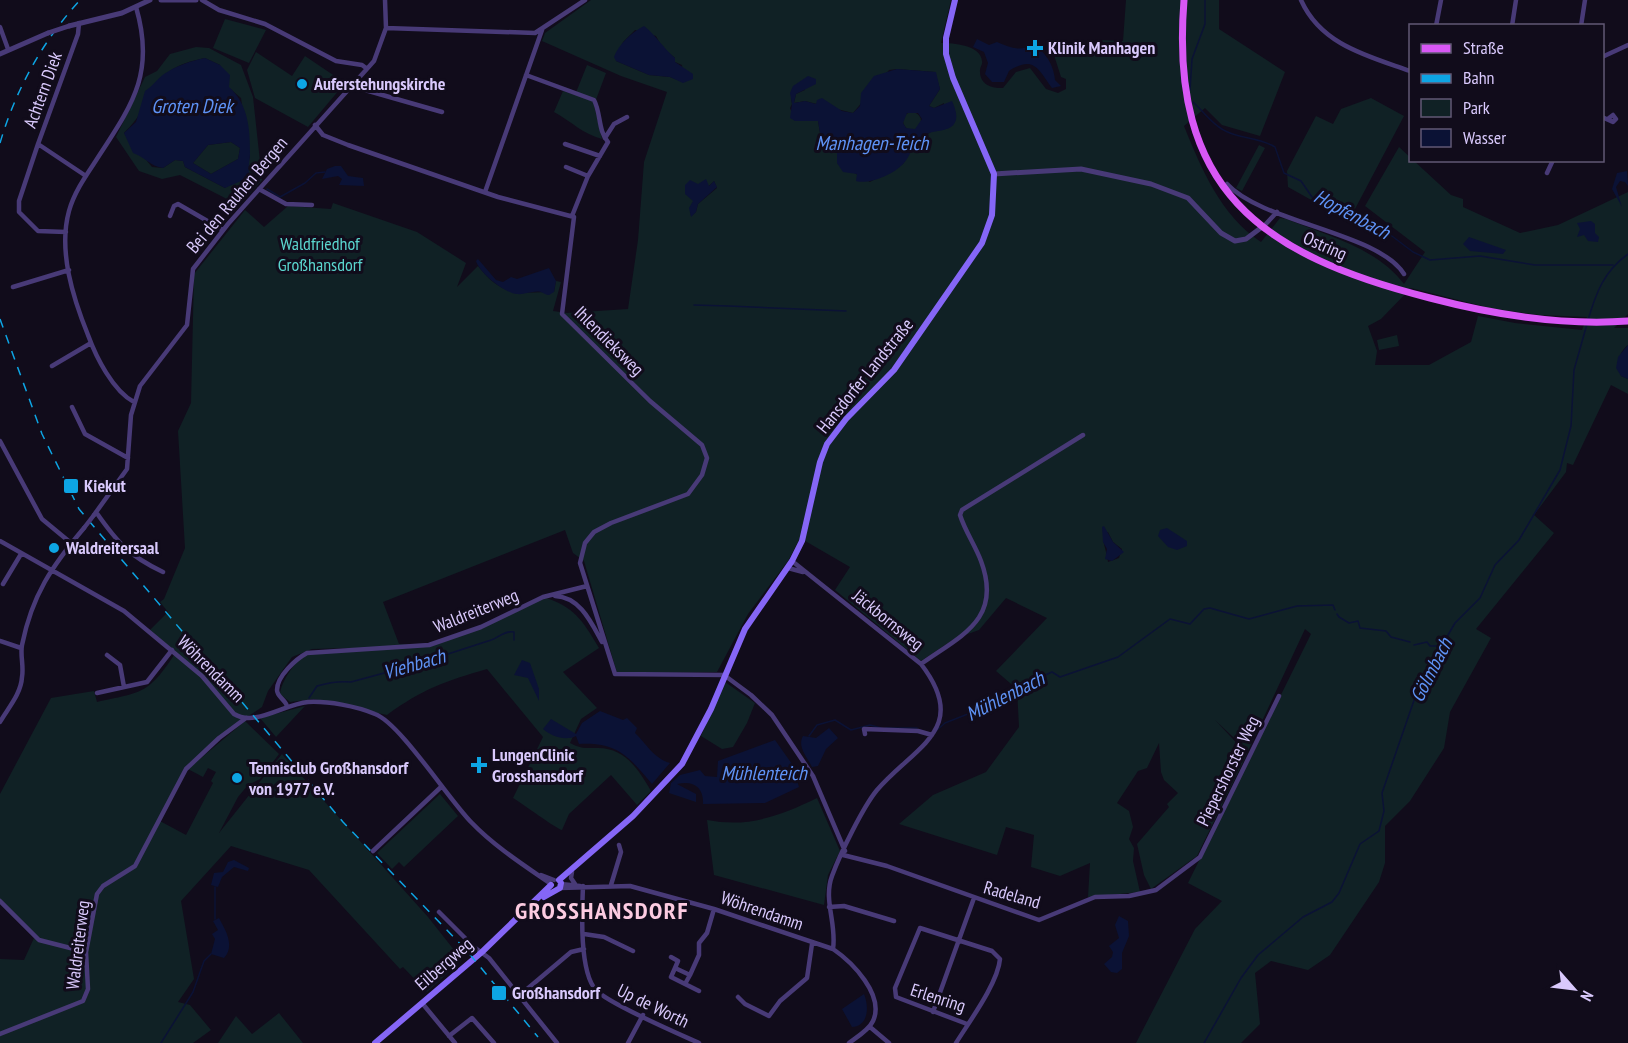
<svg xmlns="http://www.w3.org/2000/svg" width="1628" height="1043" font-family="'PT Sans Narrow',sans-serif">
	<rect width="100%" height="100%" fill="#110c1b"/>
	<path fill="#102125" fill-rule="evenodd" d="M591 0H951L941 43C953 43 981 45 982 61 983 64 980 67 980 70 979 84 991 89 1003 88L1016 72 1030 68 1046 89 1058 93 1066 89V79L1061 77 1054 55C1073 61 1080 51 1099 52L1101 40 1123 41 1126 0H1219V29L1285 72 1260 136 1222 125 1205 108 1184 126C1201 168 1221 216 1261 242L1280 218 1286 219C1326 235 1377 248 1404 284L1425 252 1365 206 1399 147 1451 195 1463 199V207L1520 233 1558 225 1628 192V314L1614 328H1628V345C1617 354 1618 363 1621 376L1628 379V394L1611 385 1573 465 1567 463 1566 472 1534 515 1554 533 1476 629 1491 638 1450 712 1444 748 1410 801 1385 826V863L1379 882 1330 955 1308 970 1271 961 1255 973 1260 1024 1241 1043H1136L1195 929 1222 901 1188 883 1311 634 1305 629 1248 751 1215 720 1247 754 1197 856 1151 889 1144 875 1137 844 1169 807 1167 804 1178 793 1164 780 1161 772 1159 743 1147 768 1138 771 1117 803 1129 811 1133 827 1129 839 1134 848 1133 861 1140 892 1088 897 1090 863 1060 876 1031 867 1034 835 1006 827 997 855 899 824 933 795 986 772 1019 727 1017 689 996 671 1047 618 1006 598 979 630 954 639 921 661 835 590 850 567 800 538 788 561 748 614 717 672 617 673 584 561 573 553 565 530 383 602 399 644 429 645 452 638 543 597C574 606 583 621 599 648L563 672 597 708 581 719 570 743C581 749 586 748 598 748 625 748 639 770 651 791L637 805 611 775 569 814 562 830C555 828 523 804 513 798L543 737 487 669C446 681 422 689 387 715L314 699 290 702 280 694C281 682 295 660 307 655 317 651 334 653 346 652L348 648 312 649 292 657 268 691 262 707 218 737 184 769 158 820 186 835 213 783 211 781 216 772 208 768 203 777 188 769 245 721 279 754 260 779 248 785 238 797 219 833 282 754 428 917 462 960 427 992 403 967 400 969 309 870 231 846 181 901 194 979 178 1002 190 1005 211 1030 193 1043H0V959L24 960 34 938 0 901V794L51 698 94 691 97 702C141 692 148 695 174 655L173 650 150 630 168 612 160 602 164 599 185 548 178 431 191 403 194 274 245 210 264 227 288 206 331 209 333 203 417 232 466 263 457 287 478 266C503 298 518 292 554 292L556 281 561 282 553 311 567 313 628 309 638 240 644 162 667 92 621 76 542 41 545 33ZM635 30 656 36 662 47 675 58V62L682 65 683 82 670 77 649 75 616 61 623 42ZM897 69 935 72 940 89 929 106 934 108 944 103 941 130H934L912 144 903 164 870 182 837 163V153L831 150 829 140 820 133 818 121H795L790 108 792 104C790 92 790 87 801 82L805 90 796 94 794 103 805 101 853 113 889 70ZM714 181 717 188 698 204 696 212 691 216C687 200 704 192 714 181ZM1411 288 1490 308 1539 315 1587 317 1582 330 1515 323 1478 316 1471 342 1429 365H1375L1377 351 1368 326 1381 319ZM1108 532 1113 542 1122 549 1119 558 1108 562C1107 552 1103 545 1103 535Z
		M225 19 266 30 249 63 213 48Z
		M196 47 209 48 241 65 253 97 262 180 237 208 225 198 180 175 162 179 139 171 116 137 145 77 157 71 170 54ZM205 58 220 65 228 87 241 98 250 157 247 166 225 188 185 167 183 161 175 160 163 168 152 167 124 133C160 99 143 70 205 58Z
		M256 52 292 76 305 56 345 83 308 127 255 98 247 70Z
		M587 65 606 73 594 105 602 139C583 134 572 122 554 112L563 91 575 95Z
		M1371 98 1404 116 1355 209 1347 220 1288 187 1287 171 1316 116 1333 124 1341 109Z
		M903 121a9 9 0 1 1 18 0a9 9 0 1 1-18 0Z
		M231 142 240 148 238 159 211 174 193 163 208 145Z
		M1259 145 1265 148 1242 191 1236 188Z
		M1397 335 1399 346 1379 350 1377 340Z
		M725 682 755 703 747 723 733 747 722 749 701 736Z
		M305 706 276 737 260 718Z
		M440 794 458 816 404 867 399 862 392 869 377 853Z
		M817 798 840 851 828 875 824 905 714 875 707 820C748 828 780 816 817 798Z
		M279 1013 303 1043H218L236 1016 252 1034Z"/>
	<path fill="#0b1235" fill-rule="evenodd" d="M644 26C656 35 663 48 675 58V62L693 74V79L683 83 670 77 649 75 616 61 614 57C618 45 632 32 644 26Z
		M977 39 989 45 997 42C1009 47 1020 52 1031 45 1045 49 1054 66 1055 80L1061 86 1052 88C1038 69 1034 55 1009 71L1004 82H992L985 74 988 63 984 52 973 47Z
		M205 58 220 65 230 75 229 87C248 104 250 128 250 153 250 163 247 167 250 177L225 188 185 167 183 161 175 160 163 168C150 166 145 157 133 153L124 133 136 122 145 91C153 86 157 79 164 74 176 66 190 61 205 58ZM231 142 240 148 238 159 211 174 193 163 208 145Z
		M897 69 936 72 940 89 929 106 934 108 952 101C955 108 959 117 954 124 949 132 932 130 925 135 909 146 913 154 903 164 894 174 869 185 856 181L857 174 843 172 837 163V153L831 150 829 140 820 133 818 121H795L790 118 792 104 790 93 793 86 808 76 816 79V84L796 94 794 103 805 101 816 104 817 100 822 98 842 111 853 113 860 106 861 93 874 76ZM907 113H918L922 119 915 129 906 128 903 123Z
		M335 166H341L348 176 363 178 364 186 339 185 342 179 338 176 322 179 327 169Z
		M1627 171 1628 186 1625 182 1620 181 1616 187 1622 207 1612 189 1617 173Z
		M706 179 709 186 714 181 717 187 698 204 696 212 691 217 689 208 693 201 685 194V185L690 180 698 184Z
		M1591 221 1595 224V233L1599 237 1598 242 1588 241 1584 235 1577 237 1580 229 1577 223Z
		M1469 237 1506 250 1503 254 1470 251 1463 244Z
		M478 259 496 280 503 282 511 277 517 279 549 268 556 281 554 292 549 295C546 295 544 293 541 292 534 290 524 295 517 294 504 293 479 272 476 261Z
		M1628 345V379L1621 376 1616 368 1618 357Z
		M1104 526 1113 542 1124 552 1112 561 1105 559 1107 549 1103 542 1102 527Z
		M1167 528 1187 541V546L1177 550 1168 547 1158 536 1160 530Z
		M522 660 530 663 539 689V701L528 678 514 675Z
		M600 711 623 720 627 718 637 728 635 733C646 743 653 758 670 763L652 784C629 757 618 742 579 744L576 736C566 741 552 737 543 729L551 719 576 734 582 723Z
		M829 728 838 738 826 749 818 766 812 767C807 757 797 747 803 736L816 738Z
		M775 740 792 764 799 787 765 803 703 804C704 787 693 780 677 784L696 794V802L669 793 671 783 680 775 700 770 705 776 717 777 718 761Z
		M234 860 249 868 248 871 234 867 222 877 218 887 211 885 214 873 223 872 228 862Z
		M1119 916 1128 921 1129 936 1122 953V969L1117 973 1111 972 1104 964 1112 957 1113 952 1109 946 1119 938 1115 925Z
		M219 918C224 928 236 945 224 958L211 954 215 939 212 934 218 930 213 921Z
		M864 994C869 1006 869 1026 852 1027L842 1009Z"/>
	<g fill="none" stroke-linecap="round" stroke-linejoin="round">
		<path stroke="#0b1235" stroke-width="1.5" d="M1190 90 1192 59 1205 24V0
			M1193 102C1204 112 1215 128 1230 133 1245 139 1260 138 1275 147L1284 173 1301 181 1312 197 1325 205 1355 220 1380 227 1413 252 1430 260 1480 256 1535 265H1613
			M267 189 280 197 305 183 316 173 325 172
			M694 305 728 306
			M729 306 846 311
			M1588 320C1596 293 1604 271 1628 254
			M1337 614 1339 617 1349 623 1358 621 1360 628 1386 631 1391 637 1410 642
			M1414 645 1427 642 1430 646H1440
			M309 698 317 686C327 683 341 681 351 682 397 670 443 656 488 641 497 639 504 630 514 632V640
			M886 728H917
			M936 731 945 723 983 708 1008 692 1052 672 1060 677 1118 657 1170 619 1190 624 1204 609 1210 608 1249 619 1297 606 1333 605 1335 610
			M809 736 817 725 835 720 851 730 870 725 881 728
			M215 887V919
			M161 1043 193 992 204 961 211 954
			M1204 1043 1241 978 1258 955 1303 917 1332 902 1339 893 1360 844 1379 831 1384 811 1382 793 1420 683 1455 623 1480 598 1495 565 1519 540 1560 470 1571 426 1574 370 1587 324"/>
		<path stroke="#483a77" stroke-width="4.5" d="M202 0 219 10 265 24 336 61 362 65 366 68
			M1301 0C1321 45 1368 56 1410 71
			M79 23 78 34 38 144 86 176
			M1436 26 1441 0
			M1512 26 1516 0
			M1581 26 1585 0
			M0 27 8 49
			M386 28 535 33 585 0
			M1602 57 1628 45
			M526 75 594 100C601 113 598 131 608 142L588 176 572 216
			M351 86 442 112
			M1602 117 1613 122 1616 119 1613 115 1609 118
			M315 125 323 135 348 145 498 197 574 217 562 314 650 401 702 445 707 458 702 475 688 494 611 523 594 532 585 543 580 563 615 674 724 675 751 695 772 715 813 776 845 851
			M605 138 614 124 627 117
			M38 144 19 201V212L38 231 66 232
			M565 144 600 156
			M566 167 588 176
			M1547 173 1553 160
			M1227 184C1263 223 1379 233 1404 274
			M259 189 286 204 312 205
			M485 192 542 30
			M170 216 174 206 178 204 223 230
			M1264 226 1277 212
			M13 287 69 270
			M52 366 91 343
			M134 402C113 391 96 357 88 335 73 298 58 251 69 211 74 193 85 177 95 162 131 106 156 75 136 7
			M72 407 85 434 128 458
			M0 441 42 519 71 543
			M96 512C117 542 129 556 163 572
			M94 515 127 469 131 415 140 386 187 325 193 269 228 224 374 61 386 28 385 0
			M0 541 124 611 202 676 234 714C255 727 284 704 308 702 328 701 356 706 375 714 400 723 449 800 472 823 494 846 525 866 551 884
			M792 561 921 664C971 729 915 746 877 790 863 807 840 854 832 876 823 900 837 924 833 949
			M788 568 803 572
			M3 584 21 554
			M555 596C580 597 591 622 602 642
			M0 641 21 648
			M107 655 120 665 124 687
			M921 664C960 636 1003 620 981 561 975 545 965 531 960 515L962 510 1083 435
			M97 693 147 682 172 650
			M287 706C285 699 277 697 277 690 277 676 296 659 307 653L429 645 481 627 543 597 587 586
			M0 722C8 708 21 694 22 677 24 666 20 655 22 645 32 595 52 566 84 528
			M865 734 864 729 918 731 932 735
			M373 851 441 787
			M843 855 887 866 1039 920 1095 897 1129 896 1156 890 1200 857 1279 696
			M572 872 571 878 575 884
			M541 875 554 880
			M561 884 580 886
			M611 885 621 852 619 845
			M583 886C582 910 579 972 596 990 607 1003 679 1034 699 1043
			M560 888 630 886 714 909 833 949C852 962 885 995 873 1021 869 1030 857 1037 849 1043
			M0 901 39 940 86 952
			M829 907 844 906 894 921
			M439 912 474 947 489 958 557 1043
			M584 934 604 937 633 951
			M671 957 678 961 675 968
			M690 975 685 984 699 991
			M685 984 671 977 675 968 690 975 699 955V943L707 933 714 909
			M520 995 571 952 584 949
			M738 997 745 1004 769 1016 780 1001 807 978 812 944
			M422 1003 455 1043
			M933 1012 974 898
			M870 1027 889 1043
			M0 1034 83 1001 88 989 86 952 97 894 103 886 135 866 186 769 219 738 246 718
			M449 1036 472 1018 494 1043
			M628 1043 643 1015
			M956 1043C969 1022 998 983 1000 959L992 951 920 928 895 988 896 997 967 1024"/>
		<path stroke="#483a77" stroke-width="5" d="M161 0H196
			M69 26 122 13 150 0
			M0 54 48 33
			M994 174 1081 169 1151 184 1188 198 1221 233 1235 241 1246 239 1262 227"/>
		<path stroke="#8566f6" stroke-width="6" d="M559 880 633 816 682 764 711 709 745 629 792 561 802 541 820 462 827 444 846 419 894 370 982 243 992 215 994 174 953 78 946 54V38L955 0
			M544 897 560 888 561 883
			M375 1043 482 952 551 885"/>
		<path stroke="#d857f5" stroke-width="7" d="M1184 0C1169 189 1260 255 1430 298 1495 315 1561 326 1628 321"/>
		<path stroke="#0da5e4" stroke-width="1.5" stroke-dasharray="9 8" stroke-linecap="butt" d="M0 143C16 89 42 42 80 0
			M0 319 42 434 79 509 343 822 468 952 538 1037"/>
		<path stroke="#483a77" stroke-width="4.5" d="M84 528 94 515"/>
		<path stroke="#483a77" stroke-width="5" d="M48 33 69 26"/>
	</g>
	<g fill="#0da5e4" stroke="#110c1b" stroke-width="2">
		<path d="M1032 39h6v6h6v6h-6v6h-6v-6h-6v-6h6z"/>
		<circle cx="302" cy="84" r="6"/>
		<rect x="63" y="478" width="16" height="16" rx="3"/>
		<circle cx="54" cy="548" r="6"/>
		<path d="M476 756h6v6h6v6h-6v6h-6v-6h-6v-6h6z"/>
		<circle cx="237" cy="778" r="6"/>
		<rect x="491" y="985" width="16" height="16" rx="3"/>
	</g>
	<g text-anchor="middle" stroke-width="6" stroke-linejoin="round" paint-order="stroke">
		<g font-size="18" font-weight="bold" fill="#d9c9fc" stroke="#110c1b" text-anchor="start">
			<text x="1048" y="54">Klinik Manhagen</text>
			<text x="314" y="90">Auferstehungskirche</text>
			<text x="84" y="492">Kiekut</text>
			<text x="66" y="554">Waldreitersaal</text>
			<text x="492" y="761">LungenClinic<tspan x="492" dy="21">Grosshansdorf</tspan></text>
			<text x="249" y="774">Tennisclub Großhansdorf<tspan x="249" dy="21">von 1977 e.V.</tspan></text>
			<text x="512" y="999">Großhansdorf</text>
		</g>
		<g font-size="18" fill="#d9c9fc" stroke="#110c1b">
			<text transform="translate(43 90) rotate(-70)" y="6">Achtern Diek</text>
			<text transform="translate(237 195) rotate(-50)" y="6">Bei den Rauhen Bergen</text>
			<text transform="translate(1325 246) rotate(24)" y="6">Ostring</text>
			<text transform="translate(609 341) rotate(45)" y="6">Ihlendieksweg</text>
			<text transform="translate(865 376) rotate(-51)" y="6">Hansdorfer Landstraße</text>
			<text transform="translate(476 611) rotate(-22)" y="6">Waldreiterweg</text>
			<text transform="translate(888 620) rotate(39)" y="6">Jäckbornsweg</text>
			<text transform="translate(211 669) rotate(45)" y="6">Wöhrendamm</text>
			<text transform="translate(1228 771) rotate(-64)" y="6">Piepershorster Weg</text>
			<text transform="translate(1012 895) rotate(16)" y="6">Radeland</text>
			<text transform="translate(762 911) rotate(19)" y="6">Wöhrendamm</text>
			<text transform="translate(78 945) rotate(-83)" y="6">Waldreiterweg</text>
			<text transform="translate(444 964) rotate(-41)" y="6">Eilbergweg</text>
			<text transform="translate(938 998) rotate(18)" y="6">Erlenring</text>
			<text transform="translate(653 1006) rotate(26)" y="6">Up de Worth</text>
		</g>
		<g font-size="18" fill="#5bd6cf" stroke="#110c1b">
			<text x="320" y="250">Waldfriedhof<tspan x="320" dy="21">Großhansdorf</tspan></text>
		</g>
		<g font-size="20" font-style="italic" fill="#5e92f5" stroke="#110c1b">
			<text x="192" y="113">Groten Diek</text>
			<text x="872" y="150">Manhagen-Teich</text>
			<text transform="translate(1352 214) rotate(28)" y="7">Hopfenbach</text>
			<text transform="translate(414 664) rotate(-16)" y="7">Viehbach</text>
			<text transform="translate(1431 670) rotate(-63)" y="7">Gölmbach</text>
			<text transform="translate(1005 696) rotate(-27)" y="7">Mühlenbach</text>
			<text x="764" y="780">Mühlenteich</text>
		</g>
		<g font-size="24" font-weight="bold" letter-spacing="1.5" fill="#fccbe1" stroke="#110c1b">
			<text x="602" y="919">GROSSHANSDORF</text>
		</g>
	</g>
	<rect x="1409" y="24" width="195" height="138" fill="#110c1b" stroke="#615875" stroke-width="1.5"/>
	<rect x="1421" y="44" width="30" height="9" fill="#d857f5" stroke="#615875" stroke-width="1.5"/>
	<text x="1463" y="54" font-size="18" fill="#d9c9fc">Straße</text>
	<rect x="1421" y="74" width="30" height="9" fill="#0da5e4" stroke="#615875" stroke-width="1.5"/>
	<text x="1463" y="84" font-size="18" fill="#d9c9fc">Bahn</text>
	<rect x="1421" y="99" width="30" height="18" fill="#102125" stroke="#615875" stroke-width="1.5"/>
	<text x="1463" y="114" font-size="18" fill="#d9c9fc">Park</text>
	<rect x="1421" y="129" width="30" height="18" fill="#0b1235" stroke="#615875" stroke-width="1.5"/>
	<text x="1463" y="144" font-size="18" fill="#d9c9fc">Wasser</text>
	<g transform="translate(1574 989) rotate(118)" stroke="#110c1b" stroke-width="4.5" paint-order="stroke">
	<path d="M0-4.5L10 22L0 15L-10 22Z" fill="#d9c9fc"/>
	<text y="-9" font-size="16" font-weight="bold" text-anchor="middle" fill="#d9c9fc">N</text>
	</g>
</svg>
